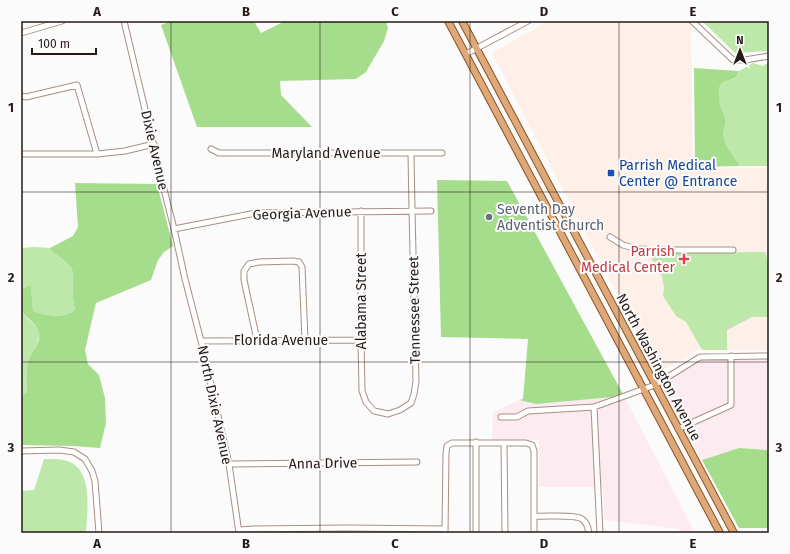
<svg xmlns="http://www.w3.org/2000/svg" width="790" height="554" font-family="'Fira Sans',sans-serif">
	<rect width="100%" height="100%" fill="#fbfbfb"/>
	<path fill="#fcecf1" d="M769 353V455L767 450 739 448 702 460 657 379 699 354Z
		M624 396 692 527 694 533H681L679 529 604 520 603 487H539V440H492L493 412 519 400 536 404Z"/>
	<path fill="#feefe9" d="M548 21H691L693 169 769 168V350H699L658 373 492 53Z"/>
	<path fill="#bde8aa" d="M702 21H769V51L735 53Z
		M753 63 763 66 764 65 769 63V166H740L726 145 723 133 726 122 724 114 720 107 719 88 722 83 736 77 739 71Z
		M34 247 50 248 51 250C57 256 65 260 70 266 76 274 71 288 73 297 73 301 74 305 75 309 65 320 45 315 33 311L31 286 21 290V248Z
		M765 252C767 256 767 260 769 263V317H752L727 330V350H702L686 322 676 316 663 296 664 287 662 277 651 257 655 253Z
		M21 309 28 319 36 326 40 334 36 346 30 357 27 380V392L23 395 21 394Z
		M44 459C53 459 64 458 72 463 93 475 87 512 86 533H21V491L34 490Z"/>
	<path fill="#a6dd8c" d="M171 21H254L261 33 285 21H386L388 28 384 41 366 72 356 79 280 81 281 95 312 127H197L161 25Z
		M694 68 739 71 736 77 722 83 719 88 720 106 724 114 726 122 723 133 726 145 740 166 695 167Z
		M437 180 507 181 624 396 536 404 519 400 523 399 528 339 441 337Z
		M75 183 157 184 173 246 164 252 158 260 151 280 96 303 85 350 88 364 99 375 105 398 106 423 100 448 73 446 21 445V394L23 395 27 392C27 382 26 364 31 355 34 349 41 340 39 333 37 322 24 318 21 308 20 303 21 295 21 290L31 285 33 311C45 315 65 320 75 309 74 305 73 301 73 297 71 288 76 274 70 266 65 260 57 256 51 250L50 248 73 236 78 227Z
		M739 448 767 450 769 455V528H739L702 460Z"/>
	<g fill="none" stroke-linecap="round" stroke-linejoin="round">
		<defs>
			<path id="minor" d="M124 21 163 185 174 229 185 279 201 341 229 464 239 533
				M692 21 733 60H745L769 56
				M21 33 62 21
				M466 54 528 21
				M21 96 26 97 77 85 97 154
				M211 149 219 153H442
				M21 154H97L125 151 154 144
				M361 211V340L362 391 366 402 374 411 388 414 400 410 411 403 414 394 416 381 412 210 411 153
				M174 229 256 213 431 211
				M610 237 623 245 637 249 667 250H733
				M257 340 244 280V271L249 264 259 262 293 261 299 262 302 267 305 340
				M201 341 361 340
				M594 407 600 533
				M501 417H517L528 411 594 407 655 385 700 357 769 356
				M678 429 731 405V356
				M476 442V533
				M504 443 505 533
				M21 451 59 450 74 452 85 459 92 471 95 481 99 533
				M229 464 417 462
				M534 516C544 517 574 514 582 519 587 522 588 528 589 533
				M239 530 253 529 345 528 445 529
				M445 533 446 453 447 446 452 443H526L532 445 534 451V533"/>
			<path id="major" d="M448 21 720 533
				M462 21 734 533"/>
		</defs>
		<use href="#minor" stroke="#a98e83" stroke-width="7"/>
		<use href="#major" stroke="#8f521d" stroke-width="8"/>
		<use href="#minor" stroke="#fff" stroke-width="5"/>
		<use href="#major" stroke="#dea97a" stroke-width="6"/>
	</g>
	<path fill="none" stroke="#251a16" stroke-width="1" stroke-opacity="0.55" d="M171 21V533M320 21V533M470 21V533M619 21V533M21 192H769M21 362H769"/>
	<rect fill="#1a4fb4" stroke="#fbfbfb" stroke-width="1.5" x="607" y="169" width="8" height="8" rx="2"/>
	<circle fill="#6b7280" stroke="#fbfbfb" stroke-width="1.5" cx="489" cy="217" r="4"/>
	<path fill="#e0444e" stroke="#fbfbfb" stroke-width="1.5" d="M682 253h4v4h4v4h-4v4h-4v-4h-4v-4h4z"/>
	<g text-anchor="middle" stroke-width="4" stroke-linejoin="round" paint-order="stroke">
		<g font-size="14" fill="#251a16" stroke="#fbfbfb">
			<text transform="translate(155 150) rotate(77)" y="5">Dixie Avenue</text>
			<text x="326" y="158">Maryland Avenue</text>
			<text transform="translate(302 213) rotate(-2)" y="5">Georgia Avenue</text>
			<text transform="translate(361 301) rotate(-90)" y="5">Alabama Street</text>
			<text transform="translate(414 310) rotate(-91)" y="5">Tennessee Street</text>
			<text x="281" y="345">Florida Avenue</text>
			<text transform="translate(659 367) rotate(62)" y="5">North Washington Avenue</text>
			<text transform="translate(215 405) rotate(78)" y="5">North Dixie Avenue</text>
			<text transform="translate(323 463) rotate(-1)" y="5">Anna Drive</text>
		</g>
		<g font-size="14" fill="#164399" stroke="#fbfbfb" text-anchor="start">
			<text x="619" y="170">Parrish Medical<tspan x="619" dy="16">Center @ Entrance</tspan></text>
		</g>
		<g font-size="14" fill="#5b616d" stroke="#fbfbfb" text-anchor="start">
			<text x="497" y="214">Seventh Day<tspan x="497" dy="16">Adventist Church</tspan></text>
		</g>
		<g font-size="14" fill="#be3a42" stroke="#fbfbfb" text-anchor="end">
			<text x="675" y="256">Parrish<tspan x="675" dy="16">Medical Center</tspan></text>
		</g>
	</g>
	<rect width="790" height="554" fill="none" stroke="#fbfbfb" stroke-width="44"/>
	<g transform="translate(740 50)" stroke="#fbfbfb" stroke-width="3" paint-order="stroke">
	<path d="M0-3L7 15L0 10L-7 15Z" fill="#251a16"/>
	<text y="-6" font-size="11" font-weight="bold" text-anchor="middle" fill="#251a16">N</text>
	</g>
	<path d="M32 48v6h64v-6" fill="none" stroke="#251a16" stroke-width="2"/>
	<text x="38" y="48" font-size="12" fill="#251a16" stroke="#fbfbfb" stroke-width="3" paint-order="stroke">100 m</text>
	<rect x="22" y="22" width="746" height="510" fill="none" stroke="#251a16" stroke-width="1.5"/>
	<g font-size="13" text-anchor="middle" font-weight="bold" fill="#251a16">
		<text x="97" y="16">A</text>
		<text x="246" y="16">B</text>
		<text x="395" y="16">C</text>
		<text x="544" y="16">D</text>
		<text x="693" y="16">E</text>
		<text x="11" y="112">1</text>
		<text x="779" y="112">1</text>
		<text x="11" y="282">2</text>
		<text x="779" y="282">2</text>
		<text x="11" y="452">3</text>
		<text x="779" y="452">3</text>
		<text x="97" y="548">A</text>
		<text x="246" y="548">B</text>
		<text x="395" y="548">C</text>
		<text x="544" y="548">D</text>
		<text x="693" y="548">E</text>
	</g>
</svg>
